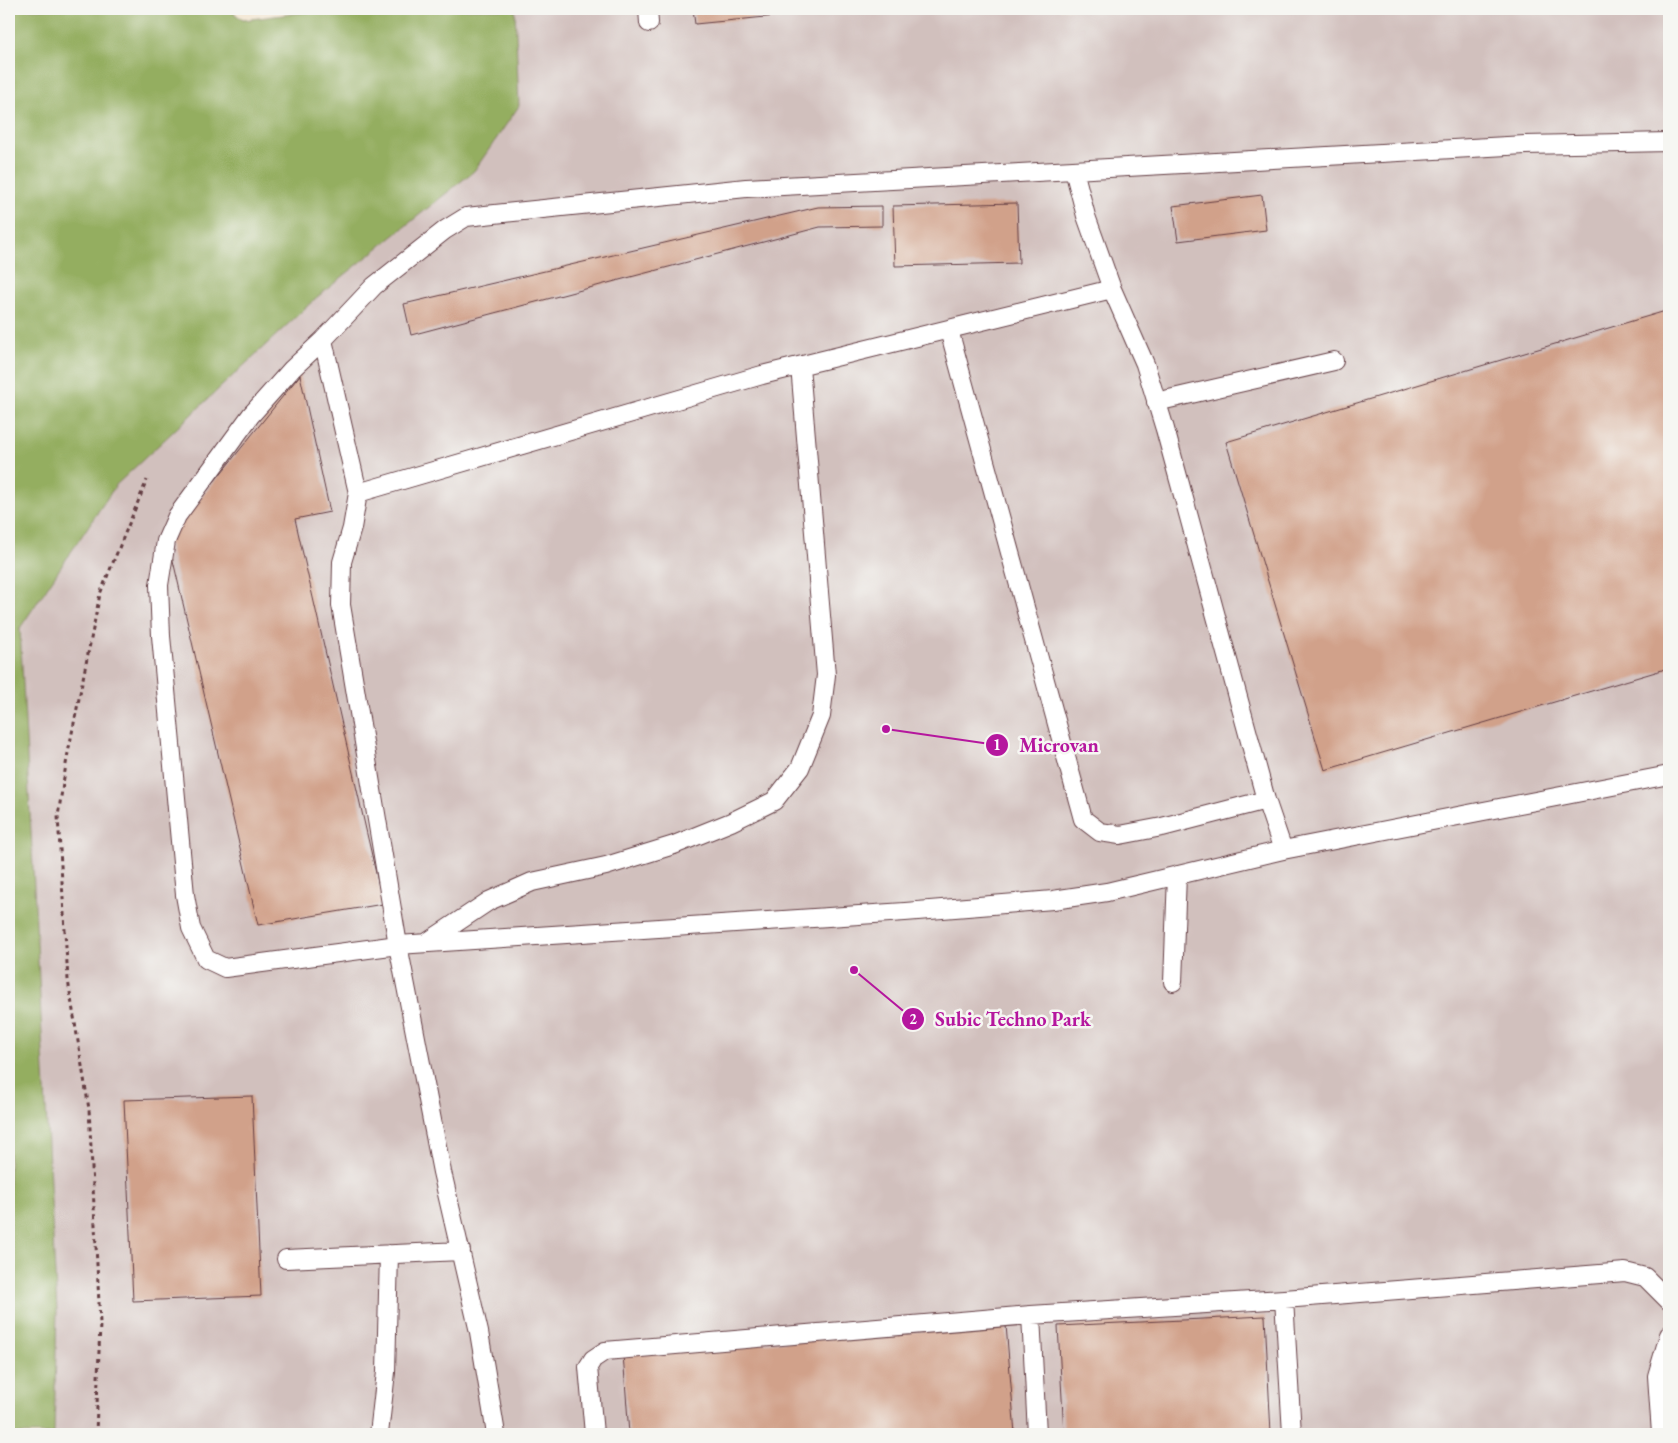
<svg xmlns="http://www.w3.org/2000/svg" width="1678" height="1443" font-family="'EB Garamond',serif">
	<rect width="100%" height="100%" fill="#f6f6f2"/>
	<filter id="ink" filterUnits="userSpaceOnUse"><feTurbulence type="fractalNoise" baseFrequency=".02" numOctaves="2"/><feDisplacementMap in="SourceGraphic" scale="10" xChannelSelector="R" yChannelSelector="G"/><feConvolveMatrix kernelMatrix="1 2 1 2 8 2 1 2 1" color-interpolation-filters="sRGB"/></filter>
	<filter id="wash" filterUnits="userSpaceOnUse"><feTurbulence type="fractalNoise" baseFrequency=".0096" numOctaves="4" result="noise"/><feDisplacementMap in="SourceGraphic" scale="20" xChannelSelector="R" yChannelSelector="G"/><feGaussianBlur stdDeviation="1.12" result="paint"/><feColorMatrix in="noise" values="0 0 0 0 0 0 0 0 0 0 0 0 0 0 0 0 0 1.4 0 .05"/><feComposite in="paint" operator="in"/></filter>
	<g filter="url(#wash)">
		<rect width="100%" height="100%" fill="#f3e4cd"/>
		<path fill="#d1c0bd" d="M515 9H1669V1434H54L57 1311 20 628 116 485 316 298 474 171 519 106Z"/>
		<path fill="#94ae60" stroke="#6f6646" d="M9 9H229L243 20 314 11 317 9H515L519 106 474 171 316 298 116 485 20 628 57 1311 54 1434H9Z"/>
		<g id="blocks">
			<path fill="#d1a18a" d="M693 9H816V12L695 24Z
				M1262 195 1266 230 1178 241 1173 206Z
				M1017 203 1019 263 895 266 893 206Z
				M882 206V226L820 227 411 335 404 304 818 207Z
				M1669 310V668L1325 770 1226 442Z
				M300 375 330 512 295 519 383 904 258 925 168 539Z
				M252 1096 261 1296 133 1301 124 1100Z
				M1265 1316 1271 1434H1064L1058 1326Z
				M1006 1325 1015 1434H629L623 1354Z"/>
		</g>
	</g>
	<g filter="url(#ink)">
		<use href="#blocks" fill-opacity="0" stroke="#633d43" stroke-width="1"/>
		<g fill="none" stroke-linecap="round" stroke-linejoin="round">
			<defs>
				<path id="service" d="M648 9 649 23
					M1669 142 1525 145 746 188 466 217 445 230 374 286 323 340 292 369 251 415 177 516 166 541 159 585 161 636 185 895 191 928 206 959 225 968 398 945 905 912 1053 900 1107 892 1283 850 1669 775
					M1074 170 1086 216 1112 289 1145 364 1165 429 1266 800 1283 850
					M949 330 1083 819 1100 832 1120 835 1162 827 1266 800
					M323 340 358 493 352 528 342 562 341 605 398 945 442 1172 479 1332 496 1434
					M1156 402 1334 361
					M358 493 762 375 1112 289
					M426 943 489 901 532 882 606 866 674 845 731 822 774 801 800 768 821 716 826 675 800 366
					M1173 982 1177 875
					M286 1259 461 1251
					M1284 1299 1292 1434
					M1031 1315 1037 1434
					M379 1434 386 1372 389 1254
					M594 1434 588 1367 593 1359 605 1351 1031 1315 1284 1299 1625 1272 1645 1277 1669 1301
					M1661 1434 1657 1376 1669 1335"/>
			</defs>
			<use href="#service" stroke="#633d43" stroke-width="20"/>
			<path stroke="#633d43" stroke-width="3" stroke-dasharray="4 4" stroke-linecap="butt" d="M96 1434 100 1323 89 1109 68 980 58 816 67 758 100 594 147 480"/>
			<use href="#service" stroke="#fff" stroke-width="18"/>
		</g>
	</g>
	<path fill="none" stroke="#b5179e" stroke-width="2" d="M886 729L997 745M854 970L913 1019"/>
	<g fill="#b5179e" stroke="#f6f6f2" stroke-width="2">
		<circle cx="886" cy="729" r="5"/>
		<circle cx="854" cy="970" r="5"/>
		<circle cx="997" cy="745" r="12"/>
		<circle cx="913" cy="1019" r="12"/>
	</g>
	<g font-size="15" text-anchor="middle" font-weight="bold" fill="#fff">
		<text x="997" y="750">1</text>
		<text x="913" y="1024">2</text>
	</g>
	<g font-size="20" text-anchor="middle" font-weight="bold" fill="#b5179e" stroke="#f6f6f2" stroke-width="5" stroke-linejoin="round" paint-order="stroke">
		<text x="1059" y="752">Microvan</text>
		<text x="1013" y="1026">Subic Techno Park</text>
	</g>
	<rect width="1678" height="1443" fill="none" stroke="#f6f6f2" stroke-width="30"/>
</svg>
